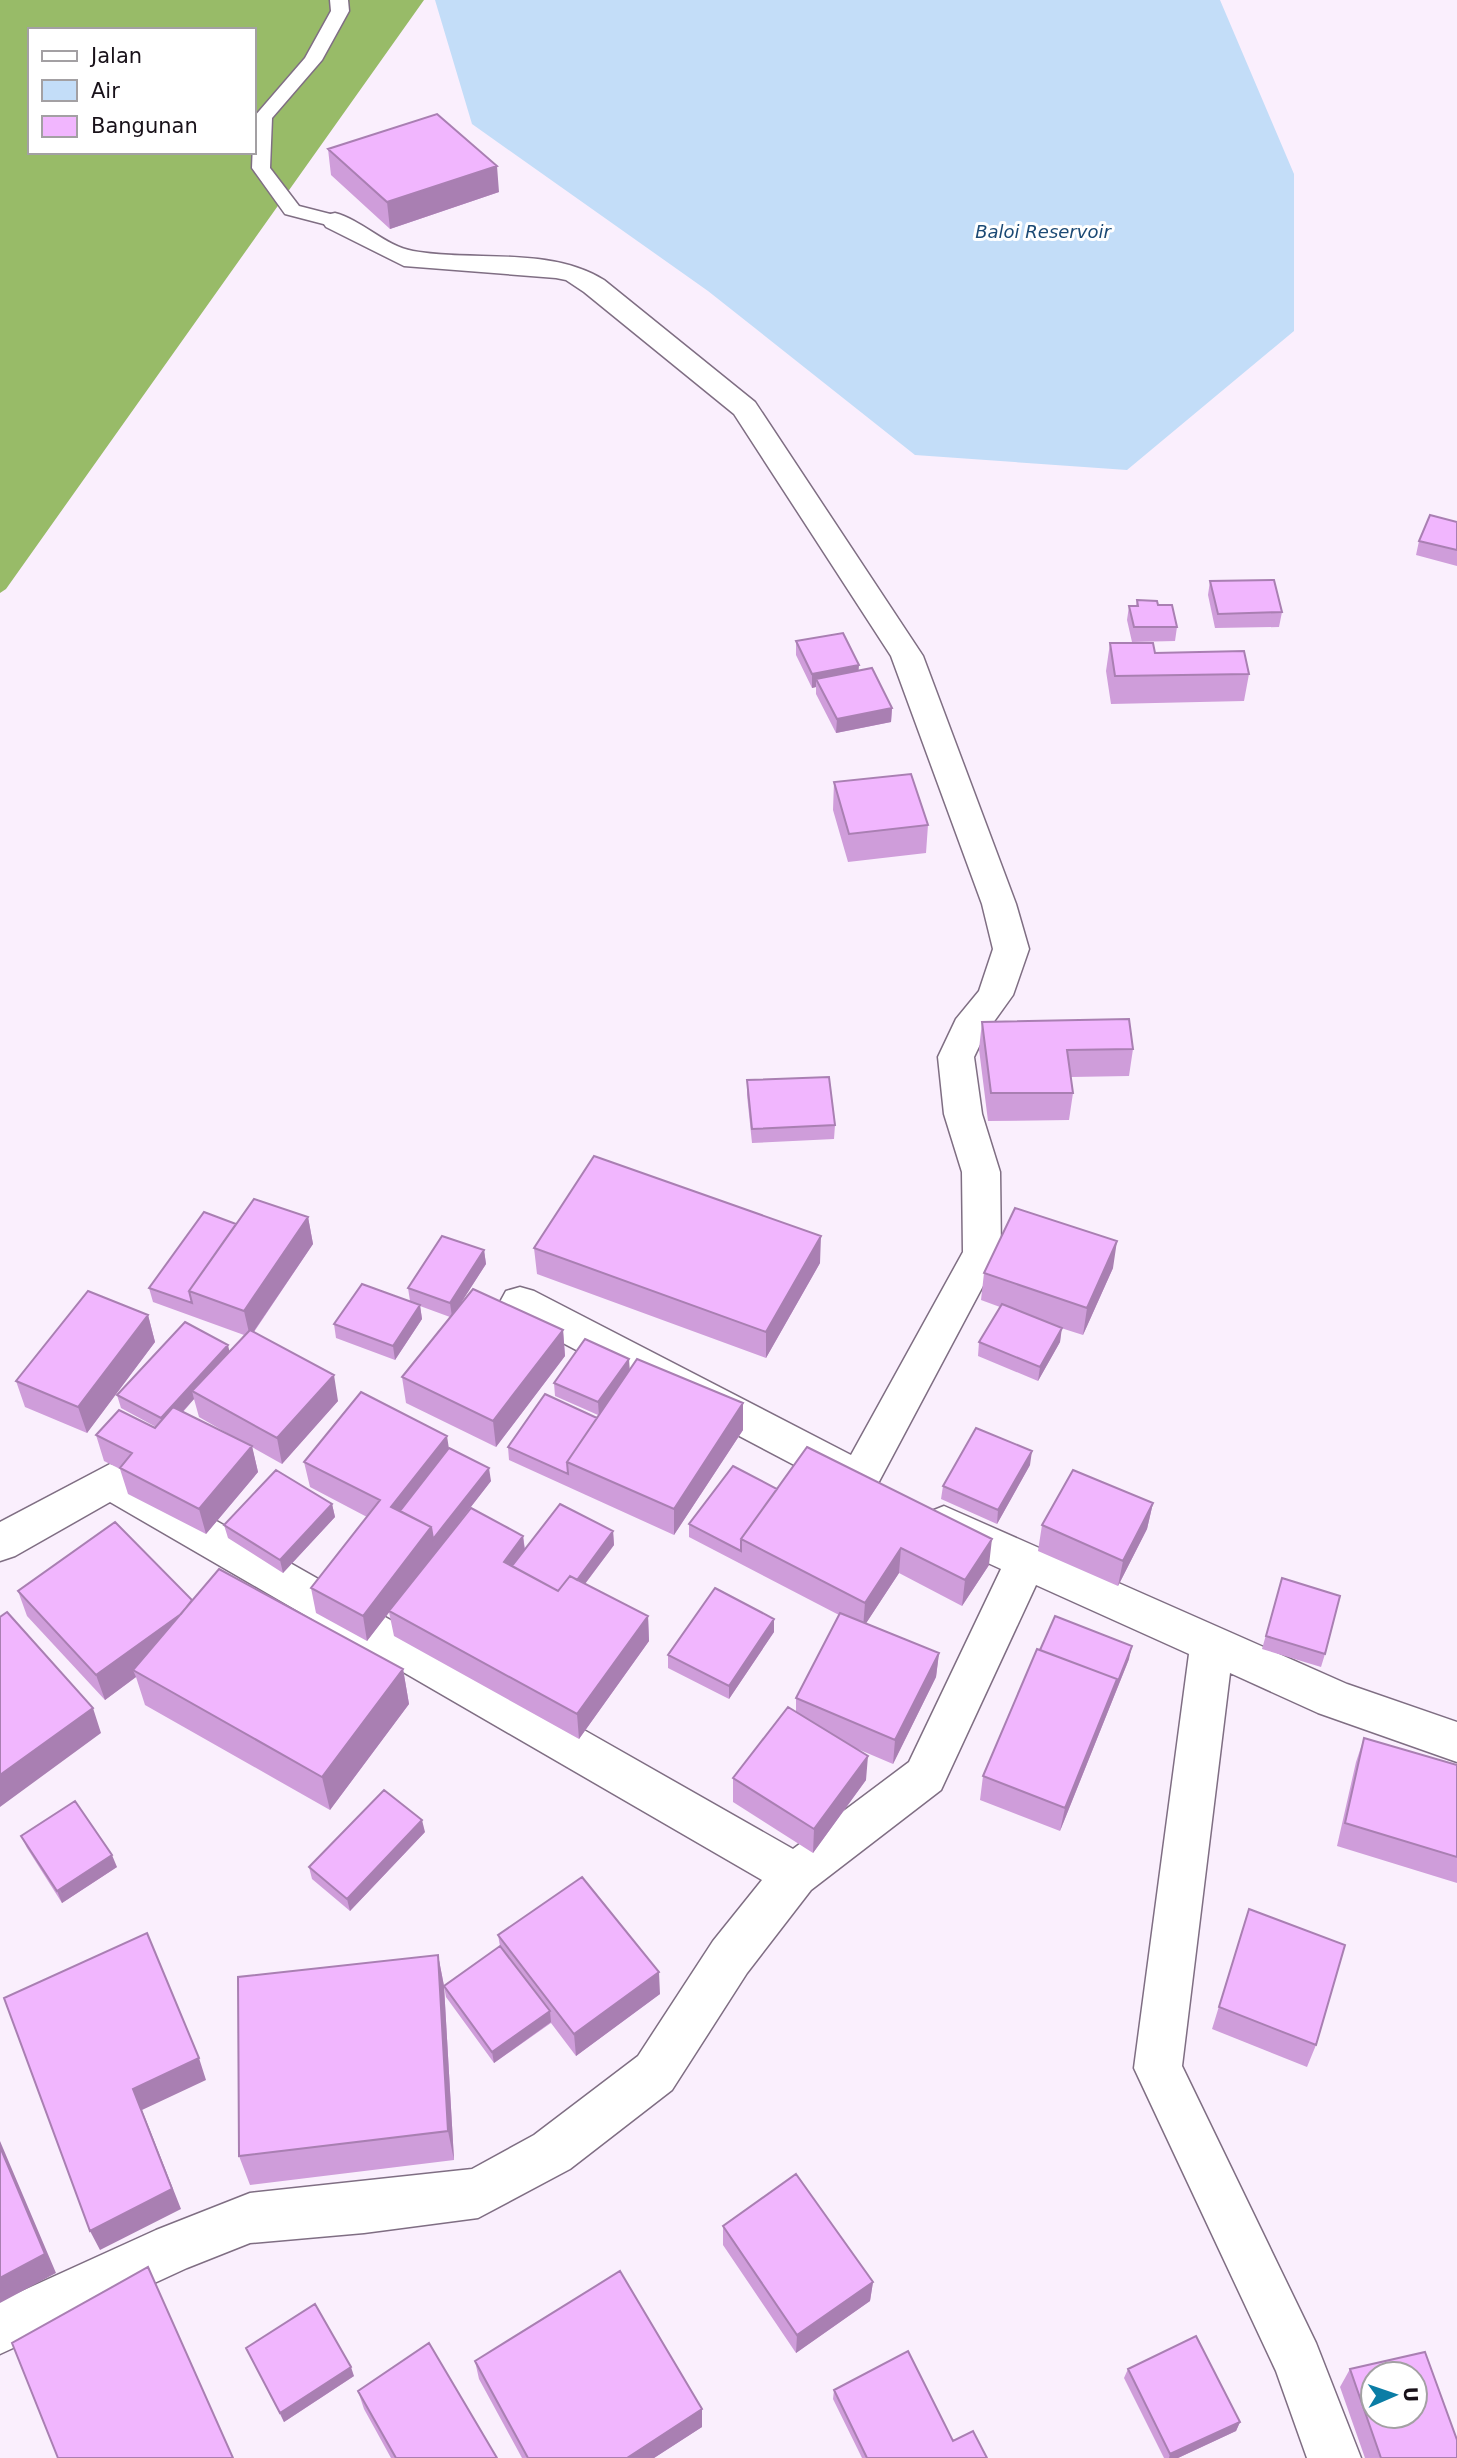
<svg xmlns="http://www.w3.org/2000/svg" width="1457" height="2458" font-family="'DejaVu Sans',sans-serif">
	<rect width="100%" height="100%" fill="#faeffd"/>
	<path fill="#98bb68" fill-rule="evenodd" d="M0 0H424L6 589 0 593ZM30 30H254V152H30Z"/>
	<path fill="#c3ddf8" d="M435 0H1220L1294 174V331L1127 470 915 455 708 291 472 124Z"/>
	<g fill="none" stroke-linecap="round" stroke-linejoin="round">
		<defs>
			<path id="lane" d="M330 0H348L349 11 322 60 272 118 270 168 299 206 342 217 345 221 335 227 285 214 252 168 254 117 305 58 331 11Z"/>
			<path id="street" d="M335 213C362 220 385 246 413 251 475 262 549 246 604 280L755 402 923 656 1016 904 1029 949 1013 995 985 1034 974 1057 982 1114 1000 1172 1001 1252 874 1491 859 1496 836 1487 506 1313 500 1302 506 1291 520 1287 534 1291 851 1455 963 1252 962 1172 944 1114 938 1057 956 1019 979 991 993 949 982 904 891 656 734 414 584 292 566 280 556 278 404 266 326 227 322 221 326 215Z
				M110 1464 125 1469 793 1849 909 1762 1001 1569 929 1536 923 1524 929 1512 944 1506 1347 1684 1457 1722V1762L1318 1713 1230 1673 1182 2066 1316 2343 1361 2458H1307L1276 2371 1134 2068 1189 1654 1036 1585 941 1790 811 1890 747 1973 672 2090 570 2169 478 2218 364 2233 250 2243 187 2268 0 2354V2301L156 2230 250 2193 472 2169 534 2135 638 2056 713 1941 762 1880 110 1502 15 1556 0 1561V1522Z"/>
		</defs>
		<use href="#lane" stroke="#7f6e83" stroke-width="3"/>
		<use href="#street" stroke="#7f6e83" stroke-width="3"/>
		<use href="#lane" fill="#fff" fill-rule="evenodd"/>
		<use href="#street" fill="#fff" fill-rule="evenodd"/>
	</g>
	<path fill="#cf9dda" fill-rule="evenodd" d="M328 149 499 192 390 229 331 175Z
		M1457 522V566L1416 555 1419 541Z
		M1210 581 1282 612 1279 627 1215 628 1208 595Z
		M1137 600 1177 627 1175 641 1132 642 1127 620 1129 606H1136Z
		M796 641 858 671 892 708 891 722 836 733 816 694V687L812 688 796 655Z
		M1110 643 1249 674 1244 701 1111 704 1106 671Z
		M834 782 928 825 926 853 848 862 833 810Z
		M982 1022 1133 1049 1129 1076 1071 1077 1073 1093 1069 1120 988 1121 979 1049Z
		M747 1080 835 1125 834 1139 752 1143 747 1095Z
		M308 1217 313 1244 254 1332 338 1401 282 1464 252 1447 258 1472 206 1534 128 1494 120 1469 104 1461 96 1435 155 1428 156 1427 121 1408 117 1395 230 1351 244 1335 153 1302 149 1288 236 1224ZM194 1399 199 1417 239 1440 183 1412Z
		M534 1248 820 1263 766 1358 537 1274Z
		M484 1250 486 1264 460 1304 563 1330 565 1356 496 1447 406 1403 402 1377 450 1317 420 1306 422 1319 395 1360 336 1338 334 1324 410 1301 408 1288Z
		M1113 1268 1083 1335 1061 1328 1060 1342 1038 1381 978 1356 979 1342 1000 1307 981 1300 984 1273Z
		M148 1315 155 1342 87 1433 25 1407 16 1381Z
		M629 1370 743 1430 674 1535 509 1460 508 1447 597 1418 598 1415 555 1396 554 1383Z
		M449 1448 491 1481 415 1578 523 1536 525 1549 613 1531 614 1545 585 1584 648 1616 649 1641 579 1739 394 1636 389 1612 367 1641 316 1613 311 1588 367 1517 310 1487 304 1462Z
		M1030 1465 997 1524 941 1499 943 1486Z
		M777 1489 989 1565 962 1606 899 1573 866 1623 939 1653 936 1677 893 1764 853 1747 866 1780 813 1853 733 1802V1778L796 1711V1698L839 1615 689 1537V1524Z
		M1153 1503 1147 1529 1118 1586 1038 1551 1042 1525Z
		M332 1504 335 1517 283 1573 228 1538 224 1525Z
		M1282 1578 1325 1654 1321 1667 1262 1649Z
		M18 1591 192 1600 403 1669 409 1704 330 1810 145 1705 136 1677 105 1700 27 1616Z
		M774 1619V1632L729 1699 668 1668V1655Z
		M1040 1650 1129 1659 1060 1831 980 1800 983 1776Z
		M1364 1738 1457 1765V1883L1337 1846 1356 1762Z
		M425 1832 350 1911 312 1879 309 1867Z
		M21 1836 117 1867 62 1903 27 1848Z
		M1249 1909 1316 2045 1307 2067 1212 2029Z
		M498 1935 660 1994 576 2056 551 2023 494 2063 446 1997 444 1986 500 1946Z
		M438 1955 444 1986 454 2160 250 2185 239 2156Z
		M723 2226 873 2282 870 2301 796 2353 723 2245Z
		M246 2348 354 2376 284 2422Z
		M475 2361 702 2427 654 2458H522L479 2379Z
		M1128 2369 1240 2422 1236 2431 1178 2458H1164L1124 2378Z
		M1350 2369 1457 2458H1365L1340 2387Z
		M834 2390 953 2441 987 2458H862L833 2399Z
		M358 2391 497 2458H391L364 2409Z"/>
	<path fill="#a97fb2" d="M497 166 499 192 390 229 387 202Z
		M859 665 858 680 816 679V687L812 688V674Z
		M892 708 891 722 836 733 837 719Z
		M308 1217 313 1244 250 1337 244 1311Z
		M821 1236 820 1263 766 1358V1332Z
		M1117 1241 1113 1268 1083 1335 1087 1308Z
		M484 1250 486 1264 452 1317 450 1303Z
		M420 1305 422 1319 395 1360 393 1346Z
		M148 1315 155 1342 87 1433 78 1407Z
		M1062 1328 1060 1342 1038 1381 1040 1367Z
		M563 1330 565 1356 496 1447 493 1421Z
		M228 1345 231 1358 192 1391 194 1399 165 1431 161 1418Z
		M629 1359 630 1373 599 1416 598 1402Z
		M334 1375 338 1401 282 1464 277 1438Z
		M743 1403V1430L674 1535V1509Z
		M447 1436 451 1462 402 1524 391 1507Z
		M252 1446 258 1472 206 1534 199 1509Z
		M1032 1451 1030 1465 997 1524 998 1510Z
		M489 1468 491 1481 367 1641 363 1616 431 1527Z
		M1153 1503 1147 1529 1118 1586 1123 1561Z
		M332 1504 335 1517 283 1573 280 1560Z
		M613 1531 614 1545 560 1617 559 1604Z
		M523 1536 526 1562 513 1578 504 1562Z
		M992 1539 989 1565 962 1606 965 1580Z
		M901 1548 899 1573 863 1628 865 1603Z
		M195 1603 133 1670 136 1677 105 1700 96 1675Z
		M648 1616 649 1641 579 1739 577 1714Z
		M774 1619V1632L729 1699V1686Z
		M1132 1646 1129 1659 1060 1831 1065 1808 1117 1679Z
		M939 1653 936 1677 893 1764 895 1740Z
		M403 1669 409 1704 330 1810 322 1777Z
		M93 1708 101 1733 0 1807V1775Z
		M868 1756 866 1780 813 1853 814 1829Z
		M422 1820 425 1832 350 1911 347 1899Z
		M112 1855 117 1867 62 1903 57 1891Z
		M438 1955 444 1986 454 2160 448 2131Z
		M659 1972 660 1994 576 2056 574 2034Z
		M550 2011 551 2022 494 2063 492 2052Z
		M199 2058 206 2080 142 2110 181 2209 100 2250 90 2231 133 2089Z
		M0 2141 56 2273 0 2303Z
		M873 2282 870 2301 796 2353 797 2335Z
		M351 2367 354 2376 284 2422 280 2413Z
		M702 2409V2427L654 2458H627Z
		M1240 2422 1236 2431 1178 2458H1169L1170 2454Z"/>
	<path fill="#f1b6fe" stroke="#a97fb2" stroke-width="2" fill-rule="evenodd" d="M437 114 497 166 387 202 328 149Z
		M1430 515 1457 522V550L1419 541Z
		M1274 580 1282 612 1218 614 1210 581Z
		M1137 600 1157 601 1158 605H1172L1177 627H1134L1129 606H1138Z
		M843 633 859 665 812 674 796 641Z
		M1110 643H1153L1155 653 1244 651 1249 674 1115 676Z
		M872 668 892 708 837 719 816 679Z
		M911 774 928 825 849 834 834 782Z
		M1129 1019 1133 1049 1067 1050 1073 1093H991L982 1022Z
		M829 1077 835 1125 752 1129 747 1080Z
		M594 1156 821 1236 766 1332 534 1248Z
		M254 1199 308 1217 244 1311 189 1291Z
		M1015 1208 1117 1241 1087 1308 984 1273Z
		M204 1212 236 1224 189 1291 192 1303 149 1288Z
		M442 1236 484 1250 450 1303 408 1288Z
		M362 1284 420 1305 393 1346 334 1324Z
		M473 1289 563 1330 493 1421 402 1377Z
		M88 1291 148 1315 78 1407 16 1381Z
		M1002 1304 1062 1328 1040 1367 979 1342Z
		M185 1322 228 1345 161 1418 117 1395Z
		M250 1330 334 1375 277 1438 192 1391Z
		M585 1339 629 1359 598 1402 554 1383Z
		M637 1359 743 1403 674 1509 567 1462Z
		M361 1392 447 1436 391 1507 431 1527 363 1616 311 1588 380 1500 304 1462Z
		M545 1394 597 1418 567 1462 568 1474 508 1447Z
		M173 1407 252 1446 199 1509 120 1468 132 1453 96 1435 119 1410 155 1428Z
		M976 1428 1032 1451 998 1510 943 1486Z
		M807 1447 992 1539 965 1580 901 1548 865 1603 741 1539Z
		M449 1448 489 1468 433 1539 431 1527 400 1511Z
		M733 1466 777 1489 741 1539V1551L689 1524Z
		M276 1470 332 1504 280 1560 224 1525Z
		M1073 1470 1153 1503 1123 1561 1042 1525Z
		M560 1504 613 1531 577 1580 570 1576 558 1591 512 1566Z
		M471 1508 523 1536 504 1562 558 1591 570 1576 648 1616 577 1714 389 1611Z
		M115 1522 192 1600 181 1614 96 1675 18 1591Z
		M219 1569 403 1669 322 1777 133 1670Z
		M1282 1578 1340 1596 1325 1654 1266 1636Z
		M715 1588 774 1619 729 1686 668 1655Z
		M7 1612 93 1708 0 1775V1617Z
		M840 1613 939 1653 895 1740 796 1698Z
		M1055 1616 1132 1646 1114 1691 1117 1679 1040 1650Z
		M1037 1649 1117 1679 1065 1808 983 1776Z
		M788 1707 868 1756 814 1829 733 1778Z
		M1364 1738 1457 1765V1857L1345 1823Z
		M384 1790 422 1820 347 1899 309 1867Z
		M75 1801 112 1855 57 1891 21 1836Z
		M582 1877 659 1972 574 2034 498 1935Z
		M1249 1909 1345 1945 1316 2045 1219 2007Z
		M147 1933 199 2058 133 2089 172 2189 90 2231 4 1998Z
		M500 1946 550 2011 492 2052 444 1986Z
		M438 1955 448 2131 239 2156 238 1977Z
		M0 2147 45 2254 0 2278Z
		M796 2174 873 2282 797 2335 723 2226Z
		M148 2267 233 2458H58L12 2343Z
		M620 2271 702 2409 627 2458H528L475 2361Z
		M315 2304 351 2367 280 2413 246 2348Z
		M1196 2336 1240 2422 1170 2454 1128 2369Z
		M429 2343 497 2458H396L358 2391Z
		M908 2351 953 2441 973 2431 987 2458H867L834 2390Z
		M1425 2352 1457 2440V2458H1381L1350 2369ZM1373 2374H1415V2416H1373Z"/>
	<g text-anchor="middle" stroke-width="6" stroke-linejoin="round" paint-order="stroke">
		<g font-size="18" font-style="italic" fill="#1b4974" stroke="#fff">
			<text x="1043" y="238">Baloi Reservoir</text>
		</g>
	</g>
	<rect x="28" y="28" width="228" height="126" fill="#ffffff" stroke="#a3a0a3" stroke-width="2"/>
	<rect x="42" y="51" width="35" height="10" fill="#ffffff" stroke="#a3a0a3" stroke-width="2"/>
	<text x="91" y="63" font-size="21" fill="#19121a">Jalan</text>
	<rect x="42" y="80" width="35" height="21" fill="#c3ddf8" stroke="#a3a0a3" stroke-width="2"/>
	<text x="91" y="98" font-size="21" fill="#19121a">Air</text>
	<rect x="42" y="116" width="35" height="21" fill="#f1b6fe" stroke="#a3a0a3" stroke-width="2"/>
	<text x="91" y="133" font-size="21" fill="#19121a">Bangunan</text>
	<g transform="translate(1394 2395) rotate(88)"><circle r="33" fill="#ffffff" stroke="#a3a0a3" stroke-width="2"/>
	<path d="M0-5L12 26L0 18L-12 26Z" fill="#0b7da5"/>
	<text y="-10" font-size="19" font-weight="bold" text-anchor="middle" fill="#19121a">U</text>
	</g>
</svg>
